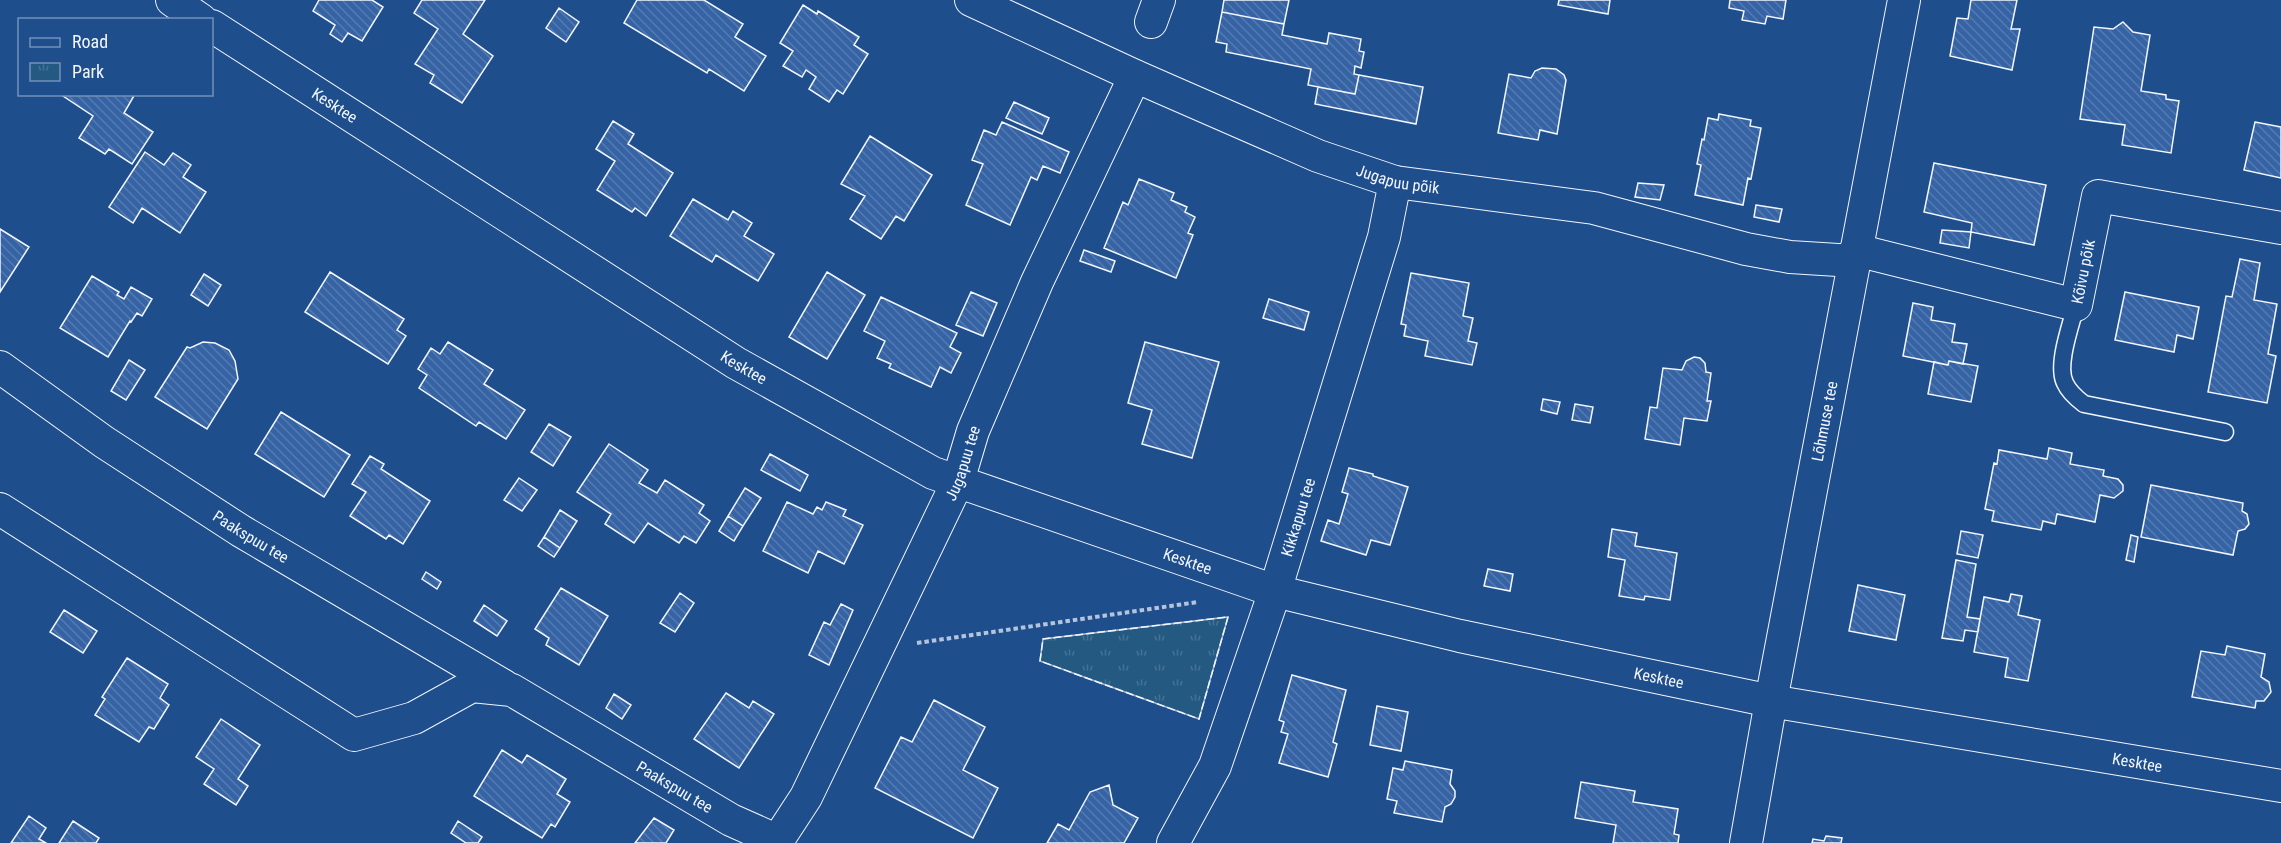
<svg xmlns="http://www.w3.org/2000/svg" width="2281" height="843" font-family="'Roboto Condensed',sans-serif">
	<defs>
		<pattern id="park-tufts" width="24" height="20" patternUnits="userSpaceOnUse" patternTransform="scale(1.5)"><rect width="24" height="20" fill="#245a82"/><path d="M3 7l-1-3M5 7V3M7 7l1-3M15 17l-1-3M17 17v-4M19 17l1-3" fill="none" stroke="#447295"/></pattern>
		<pattern id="building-back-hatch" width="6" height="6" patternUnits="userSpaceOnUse" patternTransform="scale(1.5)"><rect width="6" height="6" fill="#3563a3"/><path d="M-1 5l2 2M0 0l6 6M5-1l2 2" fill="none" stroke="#537ab1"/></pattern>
	</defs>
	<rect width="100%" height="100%" fill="#1f4e8c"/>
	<path fill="url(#park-tufts)" stroke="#a8bbd7" stroke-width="1.5" d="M1228 617 1199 719 1040 661 1043 639Z"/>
	<path fill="url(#building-back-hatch)" stroke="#f2f6ff" stroke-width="1.5" d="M319 0H372L383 7 362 41 348 33 342 42 330 34 335 25 313 11Z
		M422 0H485L463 34 493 56 462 103 430 83 434 75 415 64 438 29 414 13Z
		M637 0H704L743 24 735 37 766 56 744 91 709 69 707 73 624 23Z
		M1224 0H1289L1284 24 1222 12Z
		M1559 0H1610L1608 14 1558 5Z
		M1730 0H1786L1783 19 1767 16 1765 24 1742 20 1744 11 1729 8Z
		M1971 0H2017L2011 29H2020L2012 70 1950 56 1957 18 1968 19Z
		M803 5 817 14 818 11 859 37 854 45 868 54 843 94 837 90 829 102 809 89 816 77 806 70 802 77 783 66 793 51 780 43Z
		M559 8 579 22 566 42 546 28Z
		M1222 12 1284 24 1282 35 1327 44 1329 33 1361 39 1359 51 1364 52 1361 68 1355 66 1354 74 1359 75 1355 94 1308 85 1311 69 1226 52 1227 44 1216 42Z
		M2123 22 2133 32 2150 35 2141 91 2166 95V99L2179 101 2171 153 2122 145 2125 125 2080 119 2094 27 2113 29Z
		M1542 68 1556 69 1564 75 1566 80 1557 134 1540 130 1538 140 1498 133 1509 74 1531 78 1535 71Z
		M1359 75 1423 87 1416 124 1315 104 1318 87 1355 94Z
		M60 94H135L124 113 153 132 132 164 109 149 105 154 79 138 93 116Z
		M1014 102 1049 118 1042 134 1006 118Z
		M1719 114 1751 120 1750 126 1761 128 1751 179 1748 178 1743 205 1695 195 1701 165 1697 164 1702 139 1704 140 1708 118 1718 120Z
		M613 121 634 134 628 144 673 173 646 216 635 208 632 212 597 190 615 161 596 149Z
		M1002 122 1069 152 1060 173 1043 166 1037 180 1031 177 1010 225 966 205 983 164 972 160 984 130 996 135Z
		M2255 122 2281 127V178L2244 170Z
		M870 136 932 175 904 221 896 216 881 239 850 219 865 196 841 184Z
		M145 152 164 165 173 153 191 165 183 177 206 192 180 233 142 208 133 223 109 207Z
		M1934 163 2046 185 2034 245 1971 232 1972 223 1924 212Z
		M1139 179 1174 193 1171 200 1187 207 1185 212 1195 217 1188 233 1193 235 1176 278 1104 248 1123 202 1128 205Z
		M1638 183 1664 185 1660 200 1635 197Z
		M693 199 728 220 733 211 752 223 744 236 774 254 758 281 716 255 712 262 670 236Z
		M1756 205 1782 209 1779 222 1754 217Z
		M0 229 29 247 0 292Z
		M1942 230 1971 232 1969 248 1940 243Z
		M1084 250 1115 261 1111 272 1080 261Z
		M2240 259 2260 263 2254 300 2277 304 2268 354 2276 356 2267 403 2208 392 2226 296 2232 297Z
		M330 272 404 319 397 330 406 336 388 364 305 312Z
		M827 272 865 295 827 359 789 337Z
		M1411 273 1469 283 1463 316 1473 318 1468 341 1477 343 1472 365 1425 356 1428 341 1404 336 1406 325 1401 324Z
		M204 274 221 285 208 306 191 295Z
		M92 276 119 292 117 295 124 299 131 287 152 299 142 316 137 313 131 322 130 321 108 357 60 328Z
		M971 292 997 303 983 336 956 325Z
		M2125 292 2199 307 2193 339 2177 335 2174 352 2115 340Z
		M881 297 957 333 950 347 961 353 951 373 940 367 931 387 889 368 891 364 877 358 885 341 864 331Z
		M1269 299 1309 312 1304 330 1263 318Z
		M1913 303 1933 307 1931 320 1955 324 1952 342 1967 344 1963 364 1949 361 1948 365 1903 356Z
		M203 342 215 343 229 350 235 361 238 379 207 429 155 397 187 347 190 348Z
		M448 342 493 370 484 384 525 410 506 439 479 422 476 426 419 388 427 375 418 369 431 348 440 354Z
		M1145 342 1219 362 1192 458 1142 444 1152 410 1128 403Z
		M1694 357 1700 358 1705 363 1706 372 1711 373 1707 401H1711L1707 421 1684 418 1680 445 1645 439 1650 407 1657 408 1663 368 1682 370 1686 361Z
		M129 360 145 370 126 400 111 391Z
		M1949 361 1978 366 1971 402 1928 394 1934 362 1948 365Z
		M1543 399 1560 402 1557 414 1541 410Z
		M1575 404 1593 407 1590 423 1572 420Z
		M281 412 350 455 324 497 255 454Z
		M549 424 571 437 553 466 531 452Z
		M609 444 648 470 639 483 657 493 665 480 704 505 699 513 710 521 696 543 684 536 679 543 648 523 634 543 605 524 611 514 577 492Z
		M2049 448 2072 453 2070 464 2104 470 2103 476 2118 479 2123 485V491L2114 498 2100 495 2095 522 2057 514 2055 524 2043 521 2041 530 1992 521 1994 511 1985 509 1994 463 1997 464 1999 450 2047 459Z
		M770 454 808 475 800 491 761 470Z
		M370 456 384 464 381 469 430 501 403 544 389 535 386 539 350 516 366 492 352 484Z
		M1349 468 1373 474V476L1408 487 1390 545 1371 540 1366 555 1321 541 1328 520 1339 524 1348 494 1342 492Z
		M519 478 537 490 522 511 504 500Z
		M2151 485 2243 503 2242 511 2247 514 2249 524 2245 529 2238 531 2233 555 2141 537Z
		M745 488 761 498 743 526 728 516Z
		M787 502 813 514 817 507 822 510 826 502 846 510 843 516 863 525 844 564 818 551 808 573 763 551Z
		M560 510 577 521 560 548 544 537Z
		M728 516 743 526 734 541 719 531Z
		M1612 529 1637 533 1635 546 1677 553 1670 600 1645 596 1644 600 1619 596 1625 560 1608 557Z
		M1961 531 1983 535 1978 558 1957 554Z
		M2131 535 2138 537 2134 562 2126 560Z
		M544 537 560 548 554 557 538 546Z
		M1956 560 1976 564 1967 617 1980 619 1978 632 1965 630 1963 641 1942 638Z
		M1488 569 1513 574 1510 591 1484 586Z
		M426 572 441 582 437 589 422 579Z
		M1858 585 1905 595 1896 640 1849 631Z
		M561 588 608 616 579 665 546 645 549 638 535 629Z
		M680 593 694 603 675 632 660 623Z
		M2011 594 2022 596 2018 615 2040 620 2028 681 2005 677 2008 658 1974 652 1984 597 2009 602Z
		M841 604 853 610 829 665 809 655 824 622 830 625Z
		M484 605 507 621 497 636 474 621Z
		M64 610 97 631 83 653 50 632Z
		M2227 646 2265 654 2261 677 2269 682 2271 692 2264 701H2256L2255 708 2192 697 2201 651 2225 655Z
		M127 658 168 684 160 698 169 705 154 729 149 727 139 742 95 715 105 699 102 697Z
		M1292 675 1346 690 1333 742 1337 744 1328 777 1279 763 1288 734 1281 732 1284 722 1279 720Z
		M726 693 749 708 753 701 774 714 739 768 694 739Z
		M614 694 631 705 622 719 606 708Z
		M934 700 985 727 963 770 998 788 973 838 875 788 901 737 912 742Z
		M1377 706 1408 712 1401 751 1370 745Z
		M221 719 260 745 238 779 248 786 236 805 204 784 214 769 196 757Z
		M502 750 522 763 527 755 566 779 557 794 570 802 555 827 551 824 542 838 474 796Z
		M1405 761 1452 770 1450 784 1455 791V797L1451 804 1445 807 1442 822 1394 813 1397 801 1387 799 1393 768 1403 770Z
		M1581 782 1635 791 1633 802 1678 809 1674 834 1679 835 1678 843H1613L1616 825 1575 818Z
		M1109 785 1113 805 1138 818 1124 843H1047L1058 824 1069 830 1090 792Z
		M29 816 46 828 39 839 46 843H11Z
		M654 818 674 830 666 843H635Z
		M73 821 99 838 96 843H59Z
		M458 821 482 837 478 843H466L451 833Z
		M1826 836 1842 838 1841 843H1812L1813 839 1824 841Z"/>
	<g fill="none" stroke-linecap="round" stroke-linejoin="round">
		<defs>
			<path id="service" d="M2076 305C2071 325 2056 365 2065 383 2069 392 2076 398 2084 404L2225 432"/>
			<g id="minor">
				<path d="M172 0 201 20"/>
				<path id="s1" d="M971 0 1135 76 1318 156 1395 182 1594 208 1746 249 1790 257 1854 261"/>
				<path d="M1151 22 1159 0"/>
				<path id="s2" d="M212 26 736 363 933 473 1275 591 1460 636 1771 701 2281 786"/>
				<path id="s3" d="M1856 250 2076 305 2098 196 2281 228"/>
				<path id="s4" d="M0 367 104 442 241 531 504 686"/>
				<path id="s5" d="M0 509 354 735 414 718 472 686 512 690 731 820 778 841"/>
				<path id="s6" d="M776 843 806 797 958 481 973 431 1037 282 1135 76"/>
				<path id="s7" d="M1173 843 1215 766 1275 591 1384 237 1395 182"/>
				<path id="s8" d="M1746 843 1771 701 1904 0"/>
			</g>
		</defs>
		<use href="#service" stroke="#f2f6ff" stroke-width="19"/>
		<use href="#minor" stroke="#f2f6ff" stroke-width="34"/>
		<path stroke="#b3c4dc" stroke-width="4" stroke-dasharray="4.5 3" stroke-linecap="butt" d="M917 643 1198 602"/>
		<use href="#service" stroke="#1f4e8c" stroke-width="16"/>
		<use href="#minor" stroke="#1f4e8c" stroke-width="32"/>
		<path stroke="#f2f6ff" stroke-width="1.5" stroke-dasharray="8 3" stroke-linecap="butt" d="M1228 617 1199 719 1040 661 1043 639Z"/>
	</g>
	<g text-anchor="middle" stroke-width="4.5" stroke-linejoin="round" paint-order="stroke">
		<g font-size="16" fill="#f2f6ff" stroke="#1f4e8c">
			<text dy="6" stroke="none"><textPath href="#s2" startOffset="146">Kesktee</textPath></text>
			<text dy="6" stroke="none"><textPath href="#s1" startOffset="464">Jugapuu põik</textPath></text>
			<text dy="6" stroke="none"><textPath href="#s3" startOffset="261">Kõivu põik</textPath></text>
			<text dy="6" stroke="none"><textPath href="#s2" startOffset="632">Kesktee</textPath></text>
			<text dy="6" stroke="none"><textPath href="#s8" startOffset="429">Lõhmuse tee</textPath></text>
			<text dy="6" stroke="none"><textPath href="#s6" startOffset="424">Jugapuu tee</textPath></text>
			<text dy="6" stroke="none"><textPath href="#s7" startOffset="350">Kikkapuu tee</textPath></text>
			<text dy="6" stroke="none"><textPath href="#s4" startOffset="303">Paakspuu tee</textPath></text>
			<text dy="6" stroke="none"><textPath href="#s2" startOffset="1118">Kesktee</textPath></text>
			<text dy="6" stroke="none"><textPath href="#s2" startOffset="1604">Kesktee</textPath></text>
			<text dy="6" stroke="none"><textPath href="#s2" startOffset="2090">Kesktee</textPath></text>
			<text dy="6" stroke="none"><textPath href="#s5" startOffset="778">Paakspuu tee</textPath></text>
		</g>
	</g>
	<rect x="18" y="18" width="195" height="78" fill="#1f4e8c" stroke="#7391ba" stroke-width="1.5"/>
	<rect x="30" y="38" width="30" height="9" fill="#1f4e8c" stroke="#7391ba" stroke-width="1.5"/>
	<text x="72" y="48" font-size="18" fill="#f2f6ff">Road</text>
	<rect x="30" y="63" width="30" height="18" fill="url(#park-tufts)" stroke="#7391ba" stroke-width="1.5"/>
	<text x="72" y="78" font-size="18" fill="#f2f6ff">Park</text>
</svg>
